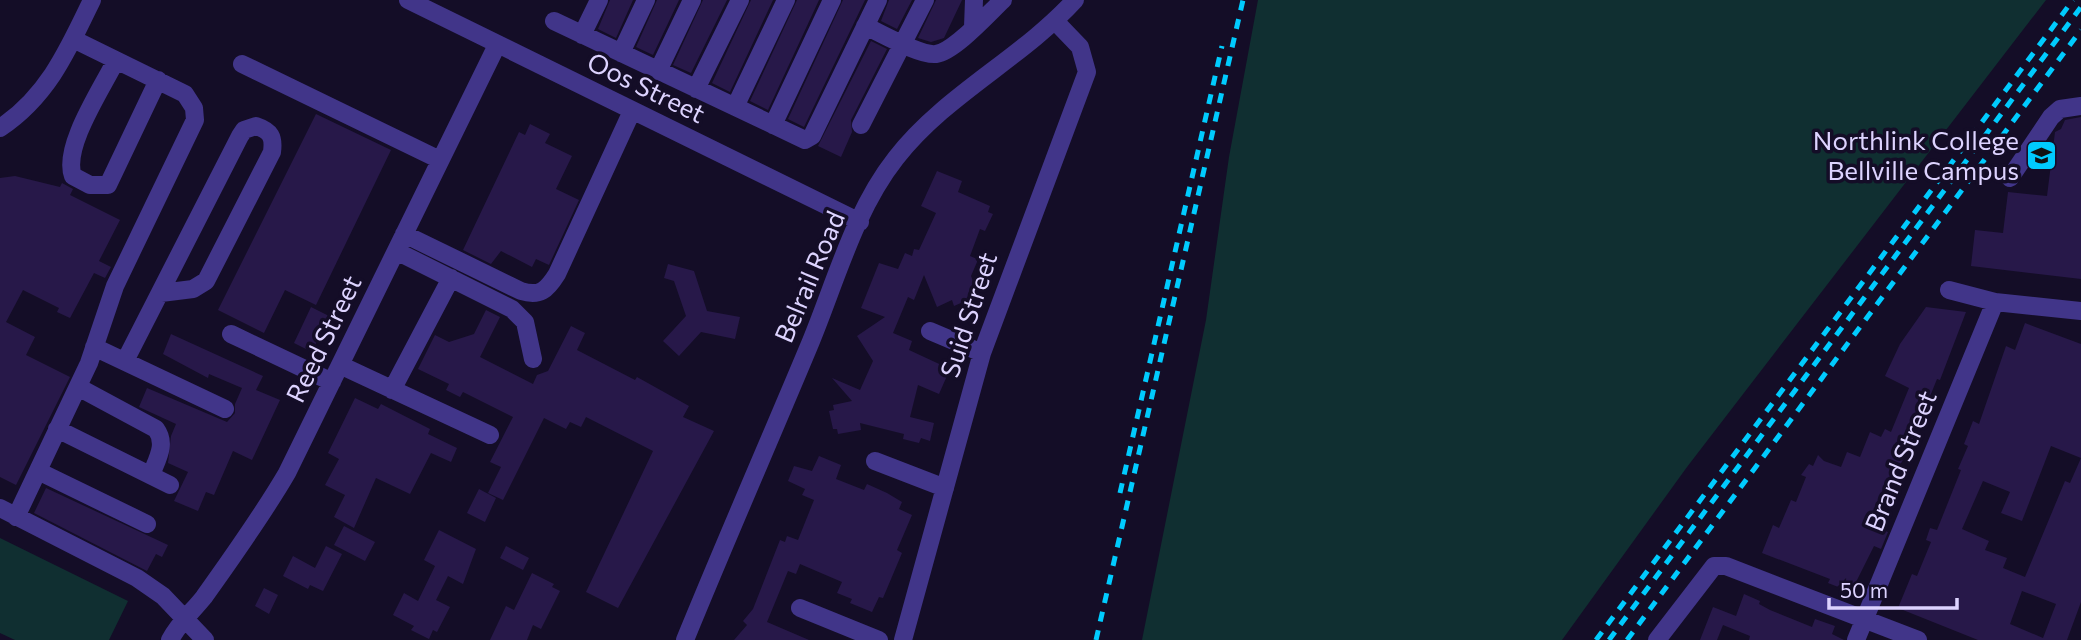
<svg xmlns="http://www.w3.org/2000/svg" width="2081" height="640" font-family="Commissioner,sans-serif">
	<rect width="100%" height="100%" fill="#140d27"/>
	<path fill="#102f31" d="M1258 0H2046L1687 467 1562 640H1142L1206 320 1229 157Z
		M0 538 128 601 109 640H15L0 633Z"/>
	<path fill="#271849" fill-rule="evenodd" d="M610 0H633L616 38 598 29Z
		M657 0H679L653 55 636 47Z
		M703 0H727L691 73 673 65Z
		M751 0H773L730 92 712 83Z
		M797 0H819L768 110 750 101Z
		M843 0H865L804 127 788 119Z
		M889 0H912L897 29 881 21Z
		M936 0H962L944 38 931 42 918 38Z
		M871 41 887 49 851 120 852 132 841 157 818 146Z
		M316 114 391 150 316 305 285 290 264 333 218 310Z
		M2081 117V279L1971 266 1975 230 2003 233 2008 192 2047 196 2055 132 2061 129 2065 120Z
		M530 124 550 134 545 143 572 156 556 189 579 200 549 265 536 259 532 267 501 251 491 264 463 250 519 132 525 135Z
		M937 171 962 181 958 192 990 206 988 212 993 214 985 231 980 229 970 256 977 259V262L971 276 977 291 968 294 970 299 954 306 952 300 937 307 924 275 914 300 908 297 893 333 912 341 909 350 950 369 939 394 918 385 910 417 934 423 930 441 921 438 919 443 903 439 904 434 860 423 861 430 838 434 837 429H833L829 411 834 410 833 405 852 401 832 378 860 390 873 361 857 336 885 317 861 308 879 263 898 269 905 253 912 256 914 249 919 250 936 213 921 206Z
		M15 176 60 187 62 183 73 189 70 195 120 220 99 261 111 267 105 278 94 273 70 318 57 312 59 308 23 290 6 322 35 337 26 355 70 377 16 485 0 477V178Z
		M668 264 694 271 707 311 740 317 735 339 701 332 679 356 663 341 686 316 674 281 664 278Z
		M311 307 329 316 312 352 294 343Z
		M1926 307 1966 312 1940 380 1937 379 1908 451 1900 465 1897 463 1877 512 1874 527 1888 532 1881 549 1874 546 1851 592 1828 583 1830 579 1762 553 1773 525 1779 528 1791 500 1796 502 1806 477 1801 475 1809 464 1813 466 1818 455 1824 461 1841 467 1847 452 1860 457 1870 432 1881 437 1885 429 1891 432 1909 388 1885 376 1900 344Z
		M486 310 500 317 480 357 533 384 537 375 548 371 571 326 585 333 577 350 635 380 637 377 689 406 683 417 714 431 618 608 586 592 653 451 586 417 581 427 570 422 566 429 544 418 503 500 488 493 501 467 490 462 513 417 463 392 460 397 446 390 449 384 418 369 435 335 449 342 474 334Z
		M2025 323 2081 344V458L2051 446 2022 521 2001 513 2010 492 1983 481 1962 529 1989 541 1985 550 2007 558 2003 568 2025 577 2065 481 2070 483 2081 458V602L2067 640H1978L1898 608 1912 574 1917 576 1931 542 1926 540 1930 528 1937 530 1961 470 1958 469 1968 446 1964 444 1973 421 1979 424 2006 346 2015 350ZM2022 591 2056 604 2043 638 2010 624Z
		M171 334 263 376 256 390 280 400 252 460 233 451 214 495 206 492 198 511 174 501 188 472 168 463 171 436 176 424 139 407 147 388 227 422 235 413V404L242 388 209 374 208 378 163 354Z
		M355 398 378 409 381 404 430 429 428 434 457 448 451 462 431 453 410 494 376 478 354 528 334 517 345 495 325 485 339 459 328 453Z
		M819 456 841 465 836 479 864 490 867 484 887 493 902 502 899 509 912 515 897 550 902 553 883 598 879 597 872 612 850 603 852 599 837 593 842 582 800 564 796 574 788 571 767 622 809 640H734L747 625 743 621 753 609 780 540 785 542 787 536 798 540 814 500 802 495 805 489 788 481 794 466 812 471Z
		M46 488 168 545 162 557 156 554 147 571 34 513Z
		M479 489 496 498 485 522 467 513Z
		M344 526 375 542 365 561 334 545Z
		M439 530 476 549 463 584 448 576 436 600 450 607 437 632 433 630 429 639 411 630 414 626 393 615 404 593 418 601 435 566 424 560Z
		M326 546 342 554 323 591 310 585 308 589 283 576 293 556 315 568Z
		M506 546 529 558 523 570 500 558Z
		M532 573 554 584 552 587 560 591 541 629 533 625 527 640H490L506 606 514 610Z
		M264 588 278 595 269 614 255 606Z
		M1744 594 1760 601 1759 604 1770 610 1812 627 1815 619 1835 626 1832 634 1844 640H1749L1750 636 1723 625 1717 640H1700L1713 607 1736 616Z"/>
	<g fill="none" stroke-linecap="round" stroke-linejoin="round">
		<path stroke="#413589" stroke-width="18" d="M408 0 860 222
			M554 21 805 140 812 136 878 0
			M865 26C881 33 920 56 936 54 954 52 989 13 1003 0
			M973 27 974 0
			M582 35 599 0
			M621 53 646 0
			M116 60C103 87 62 147 73 176L90 185H108L158 80
			M242 64 440 160
			M658 71 692 0
			M696 89 740 0
			M735 107 786 0
			M773 125 832 0
			M861 125 925 0
			M0 128C48 96 68 50 92 0
			M2010 178 2051 117 2060 109 2081 106
			M404 234 521 291C540 297 547 290 557 274L632 111
			M396 251 512 309 525 322 533 359
			M1949 290 1995 302 2081 311
			M930 331 982 353
			M231 334 332 382
			M94 347 225 409
			M125 361 240 136 244 130 256 126C271 131 274 137 272 152L206 281 193 289 161 293
			M340 365 490 435
			M78 387 156 429C167 444 157 459 151 475
			M392 390 451 278
			M57 429 170 485
			M875 461 945 488
			M38 471 147 524
			M0 508 137 578 163 596 205 640
			M16 517 89 363 115 286 195 120 194 108 185 94 73 39
			M800 608 879 640
			M170 640C179 623 192 612 204 597 233 556 262 516 287 473L497 45
			M685 640C725 542 768 444 809 346 835 284 854 211 896 158 945 95 1021 59 1075 0
			M903 640 982 353 1087 72 1080 47 1055 21
			M1657 640 1714 566H1726L1918 640
			M1856 640 1995 302"/>
		<path stroke="#00cbfe" stroke-width="5" stroke-dasharray="10 9" stroke-linecap="butt" d="M1120 493 1222 46
			M1096 640 1243 0
			M1596 640 2073 0
			M1609 640 2081 7
			M1627 640 2081 30"/>
	</g>
	<defs>
		<symbol id="university-square" viewBox="-11 -11 22 22"><rect x="-9" y="-9" width="18" height="18" rx="4" fill="#00cbfe" stroke="#140d27"/><path d="M0-5L7-2L0 1L-7-2ZM-4 1L0 2.5L4 1V4Q0 6-4 4Z" fill="#111"/></symbol>
	</defs>
	<g fill-rule="evenodd">
		<use href="#university-square" x="2024" y="138" width="35" height="35"/>
	</g>
	<g text-anchor="middle" stroke-width="7" stroke-linejoin="round" paint-order="stroke">
		<g font-size="26" fill="#ddd3ff" stroke="#140d27">
			<text transform="translate(646 88) rotate(26)" y="9">Oos Street</text>
			<text transform="translate(810 277) rotate(-67)" y="9">Belrail Road</text>
			<text transform="translate(969 315) rotate(-72)" y="9">Suid Street</text>
			<text transform="translate(324 339) rotate(-64)" y="9">Reed Street</text>
			<text transform="translate(1901 461) rotate(-68)" y="9">Brand Street</text>
		</g>
		<g font-size="26" fill="#ddd3ff" stroke="#140d27" text-anchor="end">
			<text x="2019" y="150">Northlink College<tspan x="2019" dy="30">Bellville Campus</tspan></text>
		</g>
	</g>
	<path d="M1829 598v10h128v-10" fill="none" stroke="#ddd3ff" stroke-width="3.5"/>
	<text x="1840" y="598" font-size="21" fill="#ddd3ff" stroke="#140d27" stroke-width="5" paint-order="stroke">50 m</text>
</svg>
